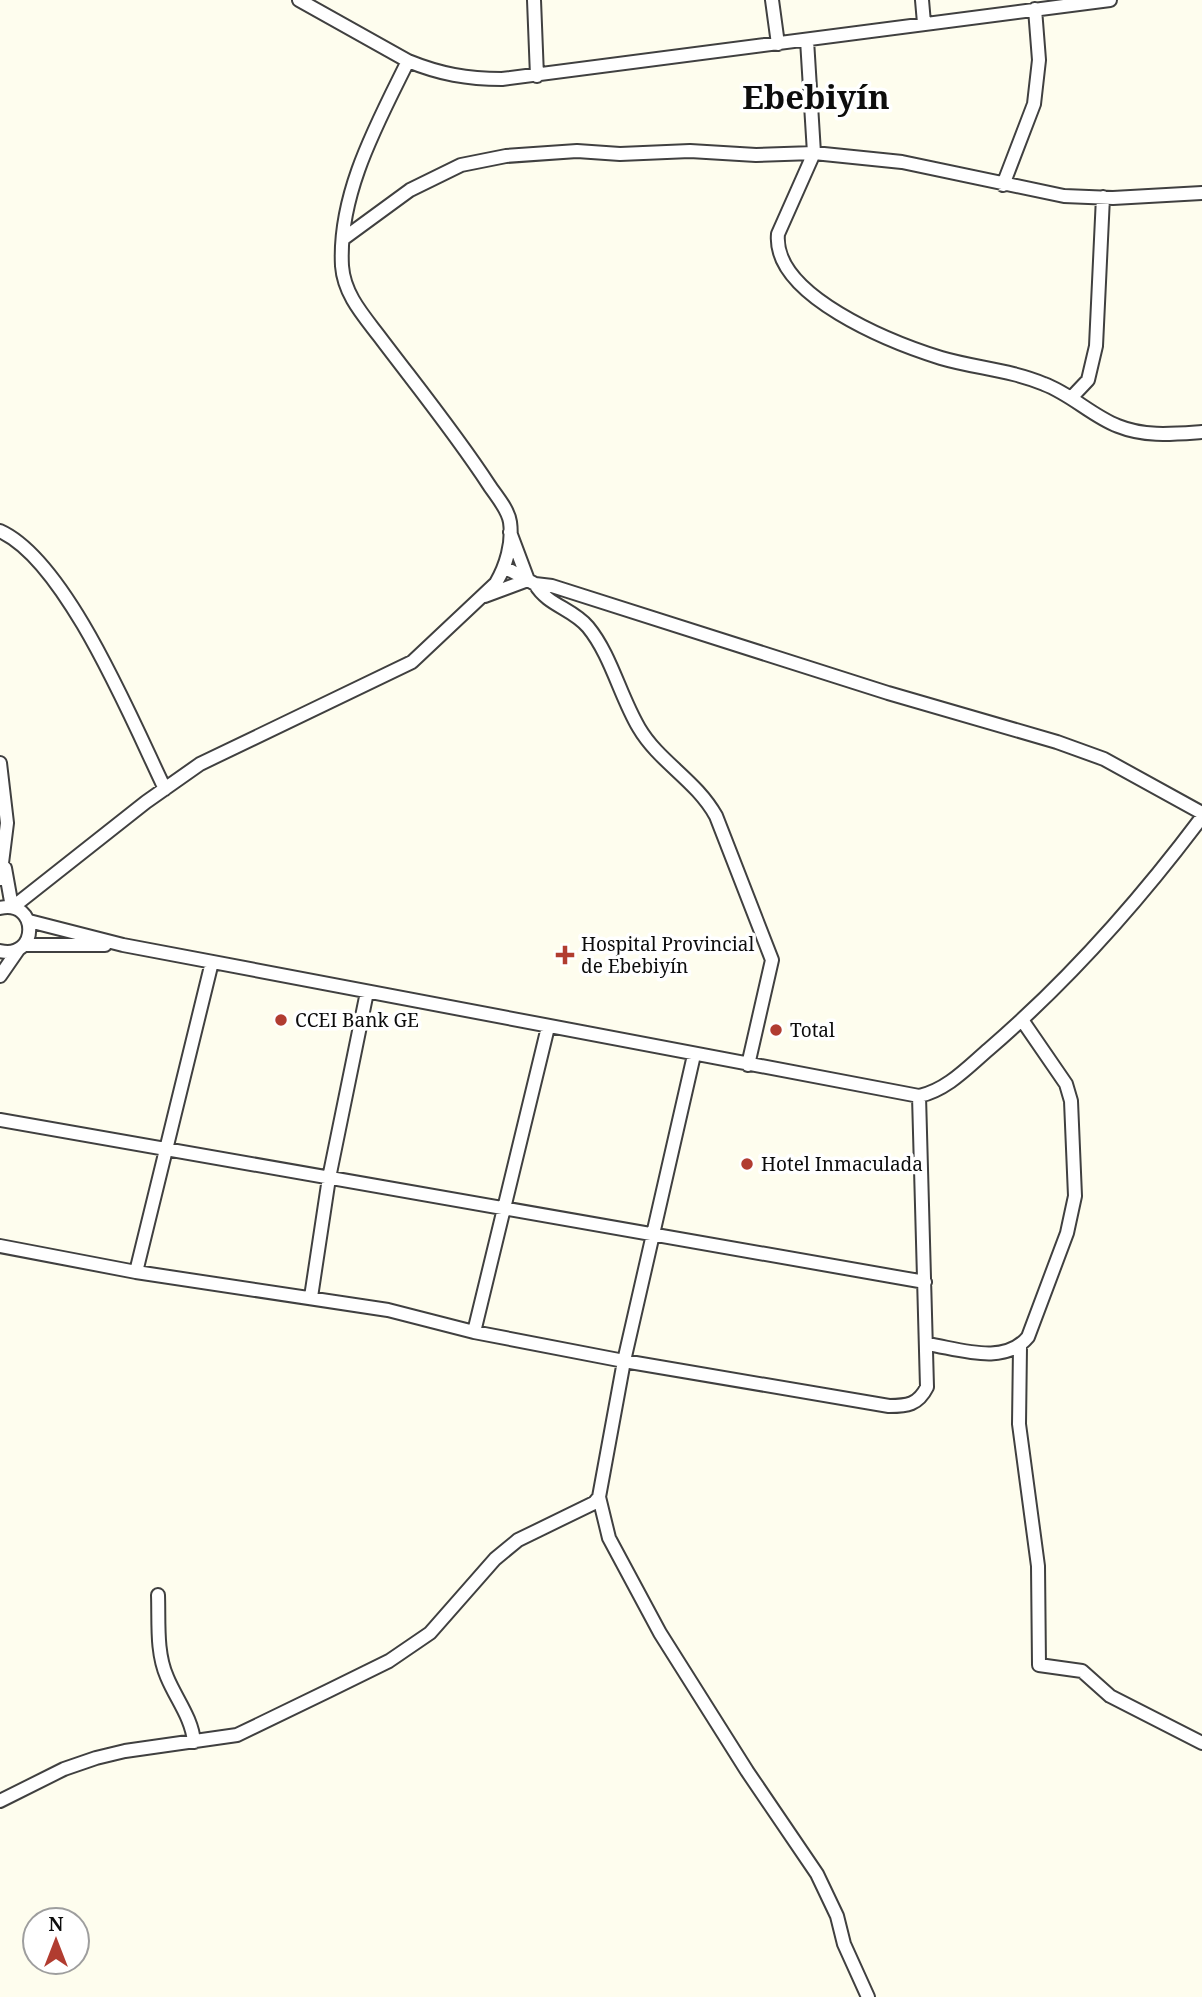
<svg xmlns="http://www.w3.org/2000/svg" width="1202" height="1997" font-family="'Noto Serif',serif">
	<rect width="100%" height="100%" fill="#fefdee"/>
	<g fill="none" stroke-linecap="round" stroke-linejoin="round">
		<defs>
			<path id="minor" d="M534 0 537 76
				M772 0 778 44
				M922 0 924 23
				M807 40 814 153 778 234C772 296 893 343 941 358 975 368 1011 370 1044 384 1071 394 1092 416 1118 426 1145 437 1173 434 1202 432
				M408 61C440 74 467 79 502 79L1110 0
				M1003 185 1034 104 1039 60 1035 9
				M343 239 410 190 461 165 506 156 577 151 620 154 690 151 756 155 814 153 902 162 1064 196 1113 198 1202 193
				M1071 398 1088 380 1096 346 1103 197
				M0 531C67 561 133 723 165 789
				M504 567 535 584 552 586 888 693 1057 742 1104 759 1202 813
				M535 584C548 606 572 608 588 627 611 655 620 696 639 728 659 762 696 780 716 816L772 960 748 1065
				M485 596 528 580 510 532
				M0 763 7 823 0 879
				M5 868 12 907
				M13 907 146 802 200 764 412 662 496 583C506 566 513 543 510 522 508 509 497 497 489 485 455 433 416 385 379 336 363 315 344 294 342 266 338 194 377 124 408 61L299 0
				M0 908C39 899 39 960 0 951
				M29 921 123 945 919 1096C947 1090 968 1067 989 1049 1069 980 1139 901 1202 817
				M25 945H105
				M0 976 18 950
				M0 1120 925 1282
				M0 1246 136 1272 388 1310 474 1332 624 1361 889 1406C907 1406 918 1405 927 1387L919 1096
				M136 1272 212 962
				M311 1297 329 1178 367 992
				M474 1332 548 1027
				M927 1344C960 1349 1004 1366 1028 1337L1067 1233 1075 1196 1071 1101 1066 1084 1022 1020
				M1020 1347 1019 1424 1038 1566 1039 1665 1082 1671 1110 1696 1202 1743
				M599 1497 609 1538 660 1633 747 1771 817 1874 837 1916 844 1944 868 1997
				M158 1595C159 1622 156 1652 167 1677 176 1699 192 1718 194 1742
				M0 1801 64 1769 96 1758 125 1751 237 1735 328 1691 389 1661 430 1633 495 1559 518 1540 594 1503 599 1497 624 1361 694 1055"/>
		</defs>
		<use href="#minor" stroke="#404040" stroke-width="16"/>
		<use href="#minor" stroke="#fff" stroke-width="12"/>
	</g>
	<g fill="#b13c30" stroke="#fff" stroke-width="2.5">
		<path d="M561.5 944.5h7v7h7v7h-7v7h-7v-7h-7v-7h7z"/>
		<circle cx="281" cy="1020" r="7"/>
		<circle cx="776" cy="1030" r="7"/>
		<circle cx="747" cy="1164" r="7"/>
	</g>
	<g text-anchor="middle" stroke-width="7" stroke-linejoin="round" paint-order="stroke">
		<g font-size="19" fill="#0d0d0d" stroke="#fff" text-anchor="start">
			<text x="581" y="951">Hospital Provincial<tspan x="581" dy="22">de Ebebiyín</tspan></text>
			<text x="295" y="1027">CCEI Bank GE</text>
			<text x="790" y="1037">Total</text>
			<text x="761" y="1171">Hotel Inmaculada</text>
		</g>
		<g font-size="33" font-weight="bold" fill="#0d0d0d" stroke="#fff">
			<text x="816" y="109">Ebebiyín</text>
		</g>
	</g>
	<g transform="translate(56 1941)"><circle r="33" fill="#ffffff" stroke="#9e9e9e" stroke-width="2"/>
	<path d="M0-5L12 26L0 18L-12 26Z" fill="#b13c30"/>
	<text y="-10" font-size="19" font-weight="bold" text-anchor="middle" fill="#0d0d0d">N</text>
	</g>
</svg>
